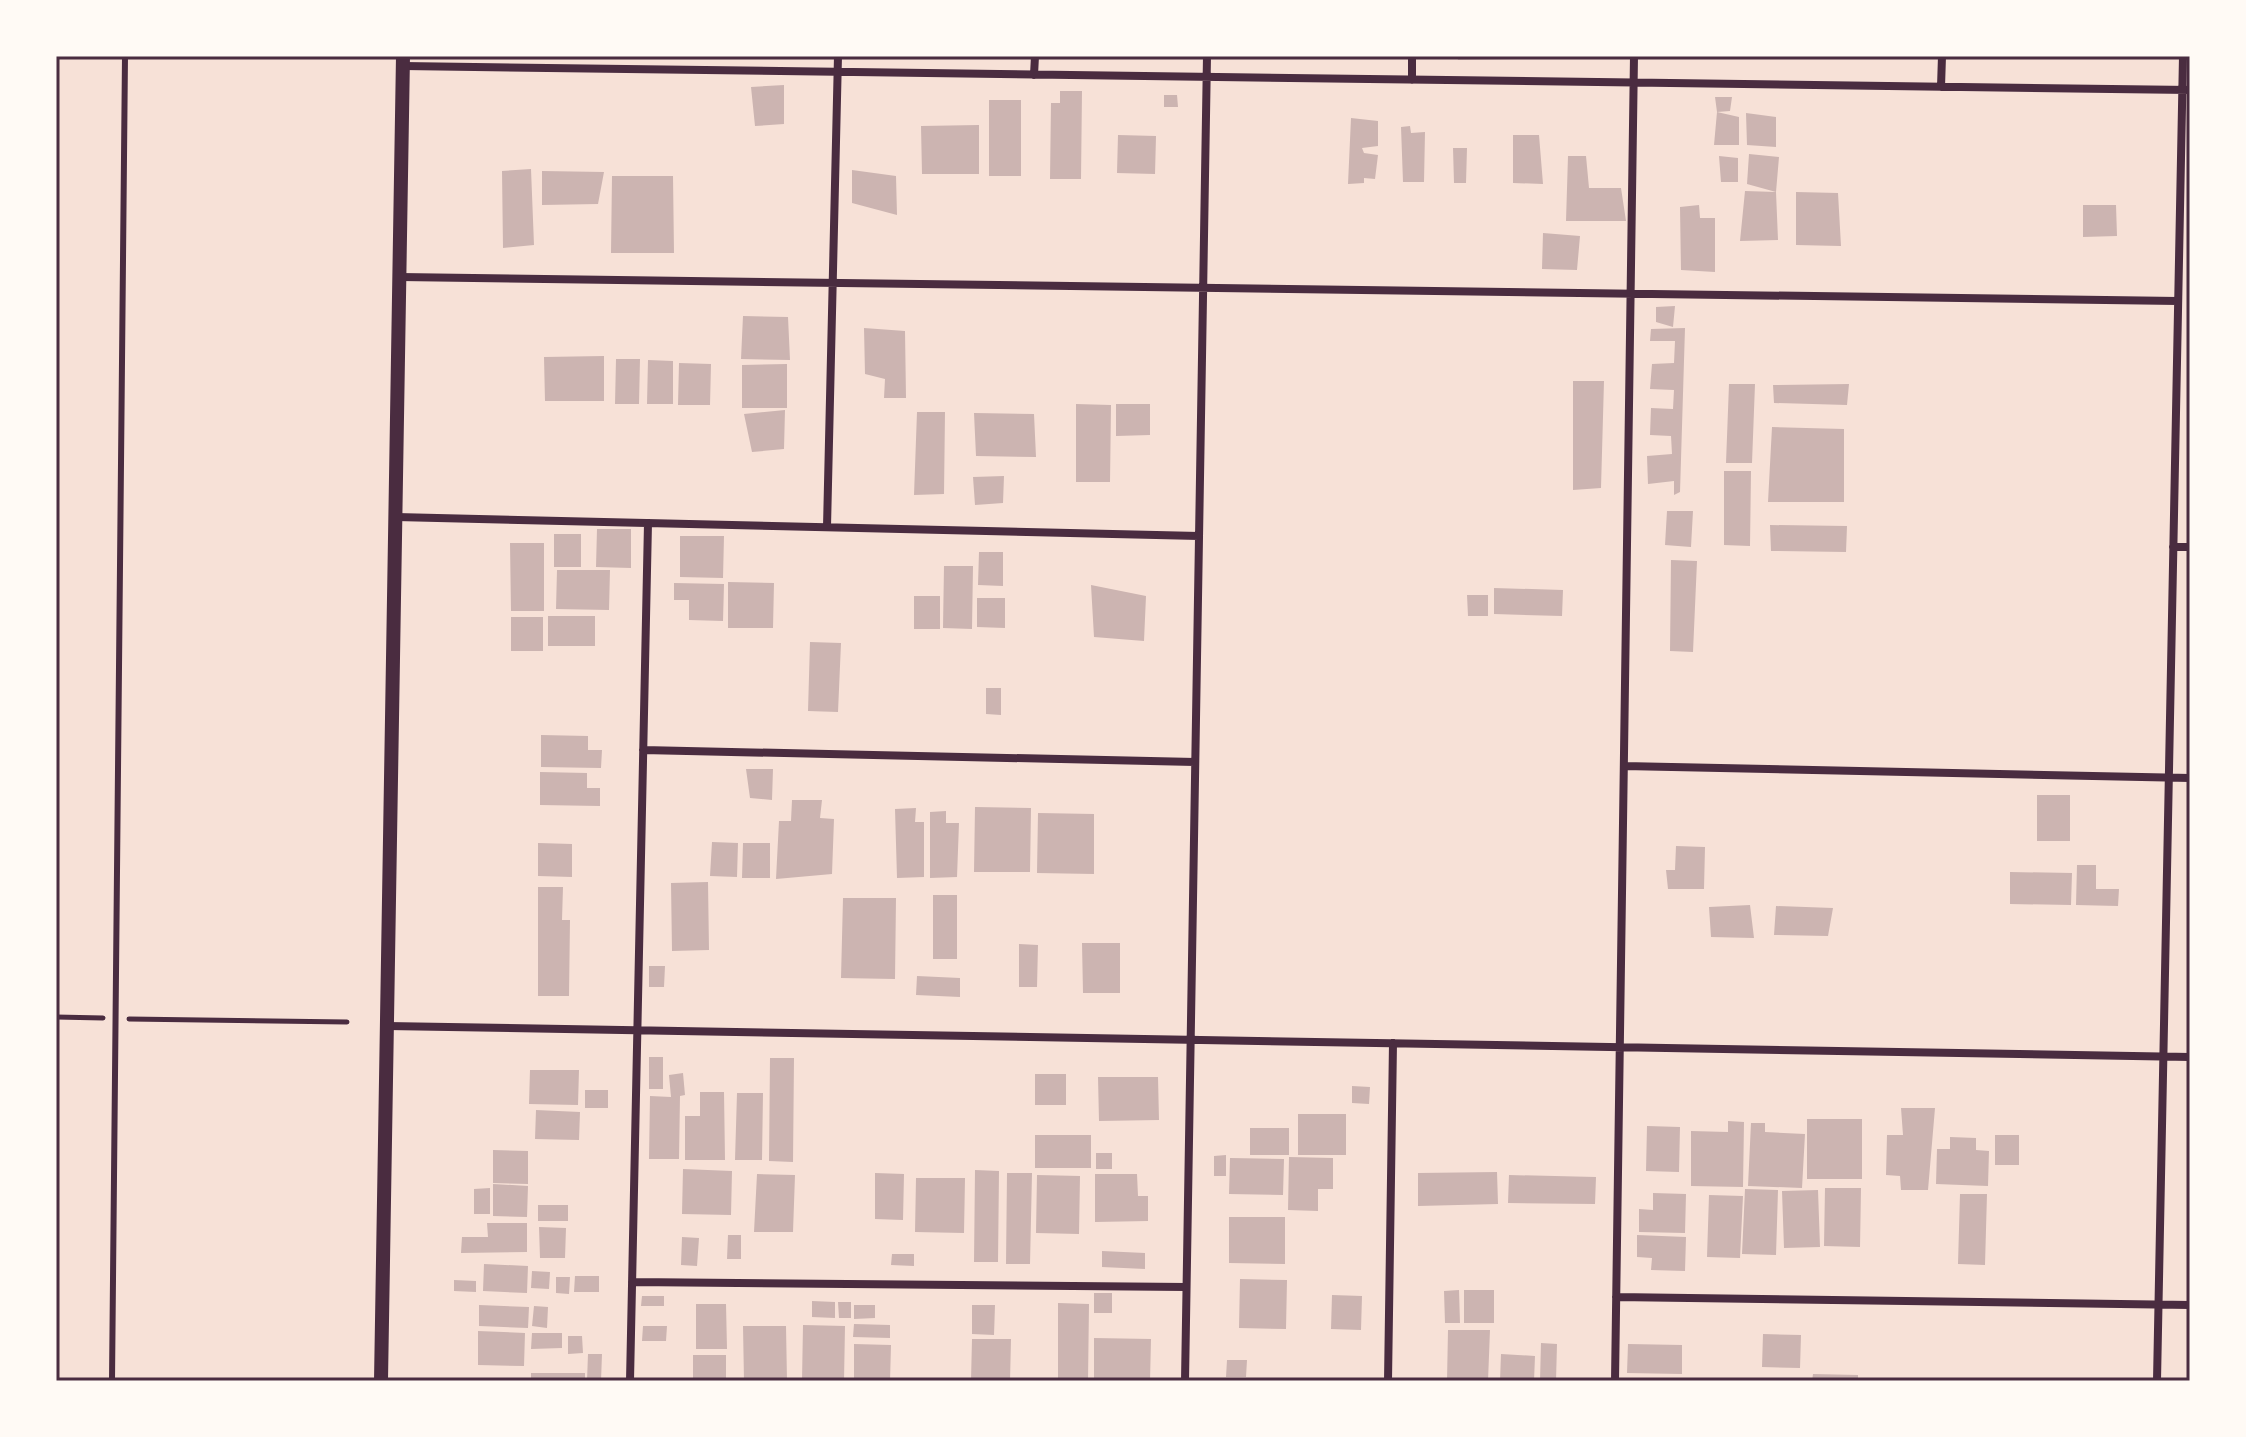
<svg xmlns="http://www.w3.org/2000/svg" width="2246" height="1437" font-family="'DejaVu Sans',sans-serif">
	<rect width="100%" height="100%" fill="#f7e1d7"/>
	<path fill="#ccb4b1" d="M1457 56H1518V59L1458 60Z
		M784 85V124L755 126 751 87Z
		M1060 91H1082L1081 179H1050L1051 103H1060Z
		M1164 95H1177L1178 107H1164Z
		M1715 97H1732L1730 111 1717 112Z
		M989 100H1021V176H989Z
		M1717 112 1739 117V145H1714Z
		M1746 113 1776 117V147L1747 145Z
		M1351 118 1378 121V146L1362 148 1364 153 1378 155 1375 179 1364 178V183L1348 184Z
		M979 125V174H922L921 126Z
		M1410 126 1411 133 1425 132 1424 182H1403L1401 127Z
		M1118 135 1156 136 1155 174 1117 173Z
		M1513 135H1539L1543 184 1513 183Z
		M1453 148H1467L1466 183H1454Z
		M1749 154 1779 157 1776 192 1747 184Z
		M1568 156H1586L1589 188H1621L1626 221H1566Z
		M1719 156 1738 158V182H1721Z
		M531 169 534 245 503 248 502 171Z
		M852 170 896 176 897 215 852 203Z
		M542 171 604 172 598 204 542 205Z
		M612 176H673L674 253H611Z
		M1745 191 1776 192 1778 240 1740 241Z
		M1796 192 1838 193 1841 246 1796 245Z
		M1699 205 1700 218H1715V272L1681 270 1680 207Z
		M2083 205H2116L2117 236 2083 237Z
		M1543 233 1580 236 1577 270 1542 269Z
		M1675 306 1673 327 1656 322V307Z
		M743 316 788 317 790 360 741 359Z
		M864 328 905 331 906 398H884L885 379 865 374Z
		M1685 328 1680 492 1674 495V481L1648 484 1647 456 1672 454 1671 436 1650 435 1651 408 1673 409 1674 390 1650 389 1652 364 1674 363 1675 341H1650L1651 329Z
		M604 356V401H545L544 357Z
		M616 359H640L639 404H615Z
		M648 360 673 361V404H647Z
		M679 363 711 364 710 405H678Z
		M787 364V408H742V365Z
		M1573 381H1604L1601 488 1573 490Z
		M1729 384H1755L1752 463H1726Z
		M1849 384 1847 405 1774 403 1773 385Z
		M1076 404 1111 405 1110 482H1076Z
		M1116 404H1150V435L1116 436Z
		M785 410 784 449 752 452 744 414Z
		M917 412H945L944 494 914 495Z
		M974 413 1034 414 1036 457 976 456Z
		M1772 427 1844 429V502H1768Z
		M1724 471H1751L1750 546 1724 545Z
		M1004 476 1003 503 975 505 973 477Z
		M1667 511H1693L1691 547 1665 545Z
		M1770 525 1847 526 1846 552 1771 551Z
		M597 529H631V568L596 567Z
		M554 534H581V567H554Z
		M680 536H724L723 578 680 577Z
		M510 543H544V611H511Z
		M979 552H1003V586L978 585Z
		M1671 560 1697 561 1693 652 1670 651Z
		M944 566H973L972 629 943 628Z
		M557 570H610L609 610 556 609Z
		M728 582 774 583 773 628H728Z
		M674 583 724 584 723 621 689 620V600H674Z
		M1091 585 1146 596 1144 641 1094 637Z
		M1494 588 1563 590 1562 616 1494 614Z
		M1467 595H1488V616H1468Z
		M914 596H940V629H914Z
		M977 598H1005V628L977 627Z
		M548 616H595V646H548Z
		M511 617H543V651H511Z
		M810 642 841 643 838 712 808 711Z
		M986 688H1001V715L986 714Z
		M541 735 588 736V750H602L601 768 541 767Z
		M746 769H773L772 800 750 798Z
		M540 772 587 773V788H600V806L540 805Z
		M2037 795H2070V841H2037Z
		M792 800H822L820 818 834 819 832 874 776 879 779 821H791Z
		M975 807 1031 808 1030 872H974Z
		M916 808 915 822H924V877L897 878 895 809Z
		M946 811V823H959L957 877 930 878V812Z
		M1038 813 1094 814V874L1037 873Z
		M712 842 738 843 737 877 710 876Z
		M538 843 572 844V877L538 876Z
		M743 843H770V878H742Z
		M1676 846 1705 847 1704 889H1668L1666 870H1675Z
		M2077 865H2096V889H2119L2118 906 2076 905Z
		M2010 872 2072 873 2071 905 2010 904Z
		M708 882 709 950 672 951 671 883Z
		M538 887H563L562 920H570L569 996H538Z
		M933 895H957V959H933Z
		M843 898H896L895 979 841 978Z
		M1750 905 1754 938 1711 937 1709 907Z
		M1776 906 1833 908 1828 936 1774 935Z
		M1082 943H1120V993H1083Z
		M1019 944 1038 945 1037 987H1019Z
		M649 966H665L664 987H649Z
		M917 976 960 978V997L916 995Z
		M649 1057H663V1089H649Z
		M770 1058H794L793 1162 769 1161Z
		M530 1070H579L578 1105 529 1104Z
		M683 1073 685 1095 680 1096 679 1159H649L650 1096 671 1097 669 1075Z
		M1035 1074H1066V1105H1035Z
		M1098 1077H1158L1159 1120 1099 1121Z
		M1352 1086 1370 1087 1369 1104 1352 1103Z
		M585 1090H608V1108H585Z
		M700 1092H724L725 1160H685V1116H700Z
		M737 1093H763L762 1160H735Z
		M1901 1108H1935L1928 1190H1901L1900 1176 1886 1175 1887 1135H1903Z
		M536 1110 580 1112 579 1140 535 1139Z
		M1298 1114H1346V1155H1298Z
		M1807 1119H1862V1179H1807Z
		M1728 1121 1744 1122 1743 1187 1691 1186V1131L1728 1132Z
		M1751 1123H1765V1132L1805 1134 1802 1188 1748 1186Z
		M1647 1126 1680 1127 1679 1172 1646 1171Z
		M1250 1128H1289V1155H1250Z
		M1035 1135H1091V1168H1035Z
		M1995 1135H2019V1165H1995Z
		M1950 1137 1976 1138V1150L1989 1151 1988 1186 1936 1184 1937 1149H1950Z
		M493 1150 528 1151V1184L493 1183Z
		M1096 1153H1112V1169H1096Z
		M1226 1155V1176H1214V1156Z
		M1289 1157 1333 1158V1189H1318V1211L1288 1210Z
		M1230 1158 1284 1159 1283 1195 1229 1194Z
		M683 1169 732 1171 731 1215 682 1214Z
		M975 1170 999 1171 998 1262H974Z
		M1497 1172 1498 1204 1418 1206V1173Z
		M875 1173 904 1174 903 1220 875 1219Z
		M1007 1173H1032L1030 1264H1006Z
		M757 1174 795 1175 793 1232H754Z
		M1095 1174H1137L1138 1196H1148V1221L1095 1222Z
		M1037 1175 1080 1176 1079 1234 1036 1233Z
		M1509 1175 1596 1177 1595 1204 1508 1203Z
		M916 1178H965L964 1233 915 1232Z
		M493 1184 528 1186 527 1217 493 1216Z
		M490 1188V1214H474V1189Z
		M1825 1188H1861L1860 1247 1824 1246Z
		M1745 1189 1778 1190 1776 1255 1742 1254Z
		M1818 1190 1820 1247 1784 1248 1782 1191Z
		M1653 1193 1686 1194 1685 1233 1639 1232V1209L1653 1210Z
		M1960 1194H1987L1985 1265 1958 1264Z
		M1709 1195 1743 1196 1740 1258 1707 1257Z
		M538 1205H568V1221H538Z
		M1229 1217H1285V1264L1229 1263Z
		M487 1223H527V1252L461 1253 462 1237H488Z
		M539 1227 566 1228 565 1258H540Z
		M728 1235H741V1259H727Z
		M1637 1235 1686 1237 1685 1271 1651 1270 1652 1258 1637 1257Z
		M682 1237 699 1238 697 1266 681 1265Z
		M1102 1251 1145 1253V1269L1102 1267Z
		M892 1254H914V1266L891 1265Z
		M484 1264 528 1266 527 1293 483 1291Z
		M532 1271 550 1272 549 1289 531 1288Z
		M575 1276H599V1292H574Z
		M556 1277H570L569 1294 556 1293Z
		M1240 1279 1287 1280 1286 1329 1239 1328Z
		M454 1280 476 1281V1292L454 1291Z
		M1459 1290 1460 1323H1445L1444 1291Z
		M1464 1290H1494V1323H1464Z
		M1094 1293H1112V1313H1094Z
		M1332 1295 1362 1296 1361 1330 1331 1329Z
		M642 1296H664V1306H641Z
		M812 1301 835 1302V1318L812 1317Z
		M838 1302H851V1318H839Z
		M1058 1303 1089 1304 1088 1381H1058Z
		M696 1304H726L727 1349H696Z
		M479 1305 529 1307 528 1328 479 1326Z
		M854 1305H875V1318L854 1319Z
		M972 1305H995L994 1335 972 1334Z
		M534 1306 548 1307 547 1328 532 1326Z
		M854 1324 890 1325V1338L853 1337Z
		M803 1325 845 1326 844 1381H802Z
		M643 1326H667L666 1341H642Z
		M743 1326H786L787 1381H744Z
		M1448 1330H1490L1488 1381H1447Z
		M478 1331 525 1333 524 1366 478 1365Z
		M532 1333H562V1348L531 1349Z
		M1763 1334 1801 1335 1800 1368 1762 1367Z
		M568 1336H582L583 1353 568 1354Z
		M1094 1338 1151 1339 1150 1381H1094Z
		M972 1339H1011L1010 1381H971Z
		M1541 1343 1557 1344 1556 1381H1540Z
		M854 1344 891 1345 890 1381H854Z
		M1628 1344 1682 1345V1374L1627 1373Z
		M588 1354H602L601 1381H587Z
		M1501 1354 1535 1356 1534 1381H1500Z
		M693 1355H726V1381H693Z
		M1227 1360H1247L1246 1377H1226Z
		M531 1373H585V1381H531Z
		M1813 1374 1858 1375V1381H1812Z"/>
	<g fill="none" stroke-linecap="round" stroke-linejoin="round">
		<path stroke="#4a2c40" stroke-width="5" d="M56 1017 103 1018
			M129 1019 347 1022"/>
		<path stroke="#4a2c40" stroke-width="6" d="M112 1381 125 56"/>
		<path stroke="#4a2c40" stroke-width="8" d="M403 66 2190 90
			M1034 75 1035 56
			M1412 80V56
			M1941 87 1942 56
			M400 277 2178 301
			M396 517 1199 536
			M827 527 838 56
			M2173 547H2190
			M643 750 1195 762
			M1624 766 2190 778
			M387 1026 2190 1057
			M632 1282 1186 1287
			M1616 1297 2190 1305
			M630 1381 648 523
			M1185 1381 1207 56
			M1388 1381 1393 1043
			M1615 1381 1634 56
			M2157 1381 2183 56"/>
		<path stroke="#4a2c40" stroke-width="14" d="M381 1381 403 56"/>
	</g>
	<rect width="2246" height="1437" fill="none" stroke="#fffaf5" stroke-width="116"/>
	<rect x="58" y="58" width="2130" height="1321" fill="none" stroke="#4a2c40" stroke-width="3"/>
</svg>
